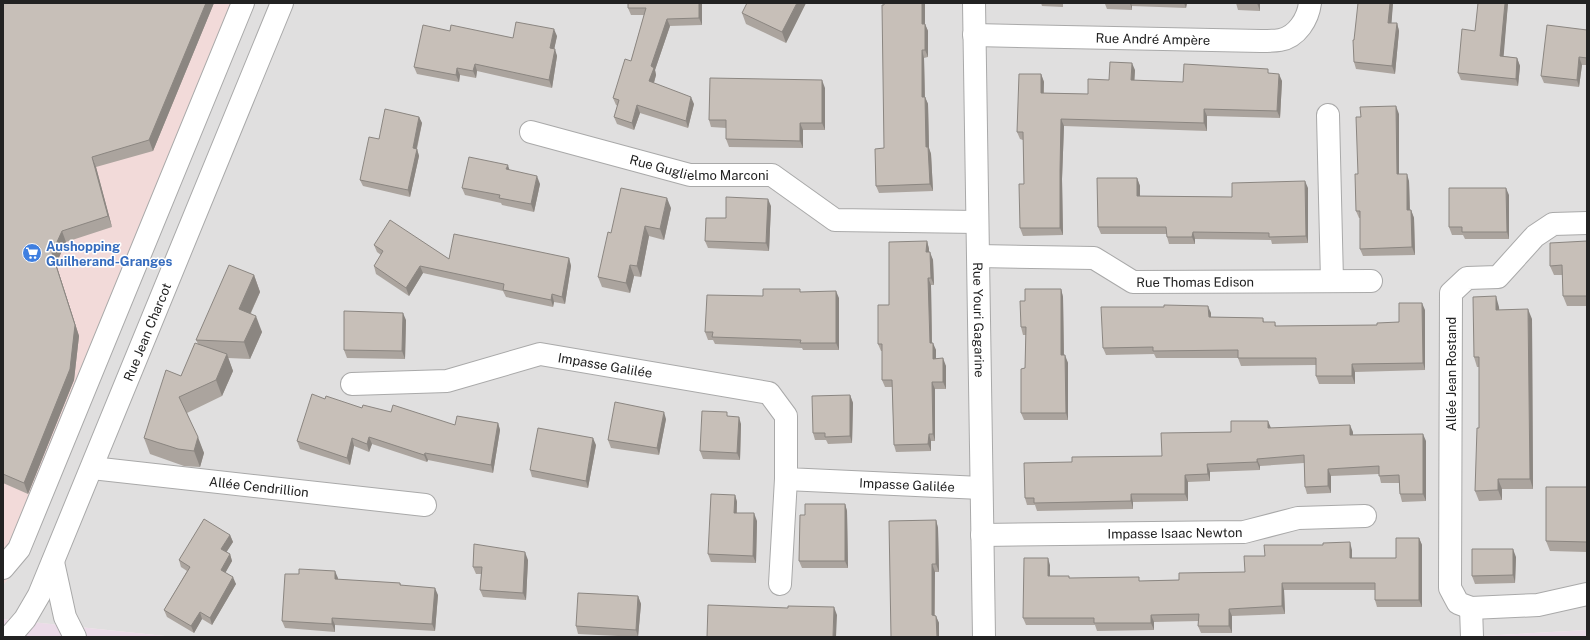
<svg xmlns="http://www.w3.org/2000/svg" width="1590" height="640" font-family="'Public Sans',sans-serif">
	<rect width="100%" height="100%" fill="#f2efe9"/>
	<path fill="#e0dfdf" d="M255 3H1587V630L1463 637H174L3 619V585L24 560 36 537Z"/>
	<path fill="#f2dad9" d="M3 3H255L36 537 24 560 3 585Z"/>
	<path fill="#ebdbe8" d="M3 619 174 637H3Z
		M1587 630V637H1463Z"/>
	<g fill="none" stroke-linecap="round" stroke-linejoin="round">
		<defs>
			<g id="minor">
				<path id="s1" d="M974 3 984 637"/>
				<path id="s2" d="M974 35 1261 41C1267 41 1274 41 1280 40 1297 37 1308 19 1310 3"/>
				<path d="M1328 115 1332 281"/>
				<path id="s3" d="M531 132 690 175H772L835 220 977 222"/>
				<path d="M1587 223 1553 224 1535 236 1498 277 1467 278 1451 293 1450 588 1458 603 1471 608 1538 605 1587 594"/>
				<path id="s4" d="M978 256 1094 258 1133 282 1371 281"/>
				<path id="s5" d="M352 384 447 381 540 354 769 393 786 416V479L981 488"/>
				<path id="s6" d="M92 468 425 505"/>
				<path id="s7" d="M982 535 1244 532 1298 518 1365 516"/>
				<path d="M53 562 65 617 75 637"/>
				<path d="M3 568 19 549 243 3"/>
				<path d="M780 584 786 479"/>
				<path d="M1471 608 1472 637"/>
				<path id="s8" d="M12 634 25 619 39 595 282 3"/>
			</g>
		</defs>
		<use href="#minor" stroke="#a9a9a9" stroke-width="24"/>
		<use href="#minor" stroke="#fff" stroke-width="22"/>
	</g>
	<path fill="#aba49e" d="M3 3H214L153 151 96 167 112 227 66 242 56 264 79 336 74 380 28 494 3 483Z
		M628 3H702V25L670 26 655 70 656 75 654 83 694 104 688 128 640 113 634 130 617 124 614 117 618 106 616 105 613 98 631 61 644 15H631L628 8Z
		M806 3 786 43 746 24 742 13Z
		M925 3V24L928 31V57L924 58 925 97 928 104 929 148 931 154 933 191 879 193 876 186 884 148Z
		M1041 3H1063V7L1042 6Z
		M1091 3H1187L1186 8 1132 6V10L1107 9 1105 4Z
		M1236 3H1260V11L1238 10Z
		M1393 3 1391 23H1397L1399 31 1395 74 1356 69 1354 62V40Z
		M1508 3 1503 56 1517 58 1520 66 1518 86 1461 80 1458 73 1475 31Z
		M1587 30V65H1582L1579 87 1544 83 1541 76Z
		M450 31 513 38 557 36 554 49 557 56 552 88 477 71 476 78 460 75 459 82 417 74 414 67Z
		M1135 70 1134 81 1183 82 1270 73 1282 81 1280 118 1207 116V131L1064 126 1062 179 1063 235 1023 236 1020 228 1024 184 1023 140 1020 139 1017 132 1041 74 1044 82V93L1088 94 1109 80Z
		M825 88V130H803V148L729 147 726 139V128L711 127 709 120Z
		M1399 114V174L1409 181 1410 210H1411L1414 218 1415 255 1363 256 1360 249V218H1359L1356 211 1358 174Z
		M419 117 422 123 417 149 419 156 410 197 363 186 360 180 379 139Z
		M510 170 540 184 534 212 502 205 501 203 465 195 462 188Z
		M1137 178 1140 186V196L1232 197 1308 188V243L1272 244 1271 240 1195 239V244H1169L1167 237V234H1101L1098 227Z
		M1509 195V239H1465L1463 235H1452L1449 227Z
		M771 206 769 251 708 248 705 241 726 218Z
		M671 208 664 240 649 236 641 277 634 276 630 293 602 287 598 277 611 233Z
		M927 241 929 249V252L933 260 934 285H931L932 343 936 350V358L946 366V389H935V441H931V451L896 452 894 445 892 387H885L882 380V351H881L878 344 889 305Z
		M1587 241V306H1567L1563 296V275H1554L1550 266Z
		M374 245 449 259 569 258 571 266 565 304 554 302 553 307 506 297 503 291 423 273 409 296 376 274 374 266 381 255 377 252Z
		M254 275 260 292 251 313 262 332 250 359 228 358 233 371 222 396 187 413 204 453 200 467 184 466 150 454 144 438 181 376 198 344 196 340Z
		M1061 289 1063 297 1064 355 1068 363V420H1024L1021 413 1025 368 1026 335H1023L1021 327 1025 301Z
		M801 292 839 298V350H803L802 348 715 344 713 340H708L705 332 763 296Z
		M1164 307 1211 313V317L1263 318 1264 322H1275L1276 326 1377 325 1399 322 1425 310V370L1355 372V384H1319L1316 376V365L1241 366 1238 358H1156L1154 354 1106 355 1103 348Z
		M1499 307V310L1532 319 1533 489H1502V500L1479 501 1475 491 1479 428V367H1477L1474 357Z
		M406 320 405 359 347 358 344 350Z
		M850 395 853 403 852 443 828 444 826 440H815L813 433Z
		M325 399 362 408 391 412 455 425 498 423 500 430 493 473 428 460 427 462 372 444 369 452 354 446 350 465 300 449 297 441Z
		M729 416 741 424 740 460 703 459 700 451Z
		M666 419 659 455 611 448 608 440Z
		M1271 428 1353 432V435L1426 441V501L1402 502 1400 494 1399 483H1381L1379 474 1331 476V493L1307 494 1305 487 1304 463 1260 466V470L1210 472V481L1188 482V501L1133 502V509L1037 511 1035 505H1027L1025 498 1072 462 1162 456 1231 432Z
		M596 445 588 488 532 477 530 470Z
		M1587 487V552L1550 551 1546 541Z
		M735 495 737 502V513L757 521 756 563 711 562 708 554Z
		M845 504 847 511 848 568H802L799 561 805 515Z
		M936 520 938 528 939 572H935V615L939 623V637H891Z
		M230 535 233 542 226 552 230 554 232 561 225 573 236 584 212 625 202 619 194 633 167 617 164 610 187 571 181 567 179 560Z
		M1419 538 1422 545V607H1377L1375 600V590H1284L1285 614 1232 616V633H1201L1198 626 1199 621 1154 622V630L1097 631 1095 625H1026L1023 618 1050 565V576L1070 578 1140 581 1179 580 1245 572 1265 556 1352 550V558H1396Z
		M1516 557 1515 583 1475 584 1472 576Z
		M528 560 526 600 483 597 480 590 481 574H476L473 567Z
		M338 578V580L400 583 401 585 438 595 435 631 335 625V632L285 628 282 621Z
		M638 596 641 604 638 637 578 634 576 626Z"/>
	<path fill="#8b8681" d="M206 3H214L153 151 149 140Z
		M699 3H702V25L699 18Z
		M797 3H806L786 43 782 32Z
		M922 3H925V24L928 31V57L925 50 922 24Z
		M1130 3H1131L1132 6V10Z
		M1184 3H1187L1186 8Z
		M1257 3H1260V11Z
		M1390 3H1393L1391 30 1388 23Z
		M1505 3H1508L1503 64 1500 56Z
		M667 19 670 26 655 70 656 75 652 89 649 81 651 66Z
		M1397 23 1399 31 1395 74 1392 66Z
		M554 29 557 36 553 55 550 48Z
		M555 49 557 56 552 88 549 80Z
		M922 50 924 58 925 105 922 97Z
		M1579 57 1582 65 1579 87 1577 80Z
		M1517 58 1520 66 1518 86 1516 79Z
		M1132 63 1135 70 1134 88 1131 80Z
		M475 64 477 71 476 78 473 71Z
		M457 68 460 75 459 82 456 75Z
		M1041 74 1044 82 1043 100 1041 93Z
		M1279 74 1282 81 1280 118 1277 111Z
		M822 80 825 88V130L822 123Z
		M691 97 694 104 688 128 686 121Z
		M925 97 928 104 929 148 931 154 933 191 930 184 926 147Z
		M637 105 640 113 634 130 632 123Z
		M1396 106 1399 114V181L1397 174Z
		M1204 109 1207 116V131L1204 123Z
		M419 117 422 123 415 155 413 148Z
		M1061 119 1064 126 1062 179 1063 235 1060 228V171Z
		M800 123 803 130V148L800 141Z
		M417 149 419 156 410 197 408 190Z
		M92 157 96 167 112 227 108 216Z
		M508 165 510 172 506 169Z
		M1407 174 1409 181 1410 218 1407 210Z
		M537 176 540 184 534 212 531 204Z
		M1137 178 1140 186V204L1137 196Z
		M1305 181 1308 188V243L1306 236Z
		M1506 188 1509 195V239L1507 232Z
		M667 198 671 208 664 240 660 229Z
		M768 199 771 206 769 251 766 243Z
		M1411 210 1414 218 1415 255 1412 247Z
		M645 226 649 236 641 277 637 266Z
		M62 231 66 242 56 264 79 336 74 380 28 494 24 483 52 253Z
		M1193 232 1195 239V244L1192 237Z
		M927 241 929 249V260L926 252Z
		M930 252 933 260 934 285 931 278Z
		M569 258 571 266 565 304 562 297Z
		M630 265 634 276 630 293 626 283Z
		M420 266 423 273 409 296 406 288Z
		M254 275 260 292 245 325 239 309Z
		M928 278 931 285 932 350 930 343Z
		M1061 289 1063 297 1064 363 1061 355Z
		M836 291 839 298V350L836 343Z
		M552 294 554 302 553 307 551 300Z
		M1496 296 1499 307 1500 320 1496 310Z
		M1422 303 1425 310V370L1423 363Z
		M1208 306 1211 313V325L1209 317Z
		M1528 309 1532 319 1533 489 1530 479Z
		M403 313 406 320 405 359 402 351Z
		M256 316 262 332 250 359 244 342Z
		M933 343 936 350V366L933 359Z
		M227 354 233 371 222 396 216 380Z
		M1065 355 1068 363V420L1066 413Z
		M943 358 946 366V389L943 382Z
		M1352 364 1355 372V384L1352 376Z
		M932 382 935 389V441L933 434Z
		M850 395 853 403 852 443 850 436Z
		M664 412 666 419 659 455 657 448Z
		M739 417 741 424 740 460 737 453Z
		M1268 421 1271 428H1268Z
		M498 423 500 430 493 473 491 465Z
		M1350 425 1353 432V443L1350 435Z
		M929 434 931 441V451L928 444Z
		M1423 434 1426 441V501L1423 494Z
		M198 437 204 453 200 467 194 451Z
		M369 437 372 444 369 452 367 444Z
		M352 438 354 446 350 465 347 458Z
		M593 438 596 445 588 488 586 481Z
		M425 453 428 460 427 462 424 455Z
		M1257 459 1260 466V470L1257 462Z
		M1207 464 1210 472V481L1208 474Z
		M1328 469 1331 476V493L1328 486Z
		M1185 475 1188 482V501L1185 494Z
		M1498 479 1502 489V500L1498 490Z
		M1131 494 1133 502V509L1131 501Z
		M735 495 737 502 736 520 734 513Z
		M845 504 847 511 848 568 845 561Z
		M754 513 757 521 756 563 753 556Z
		M936 520 938 528 939 572 936 564Z
		M230 535 233 542 224 556 221 549Z
		M1419 538 1422 545V607L1419 600Z
		M1350 542 1352 550V565L1350 558Z
		M1513 549 1516 557 1515 583 1513 575Z
		M525 552 528 560 526 600 523 593Z
		M230 554 232 561 223 577 221 570Z
		M1048 558 1050 565V583L1048 576Z
		M932 564 935 572 934 622 932 615Z
		M335 571 338 578 337 587 335 579Z
		M233 577 236 584 212 625 210 618Z
		M1282 583 1284 590 1285 614 1282 606Z
		M435 588 438 595 435 631 432 624Z
		M638 596 641 604 638 637 636 630Z
		M834 607 837 615 836 637H833Z
		M1229 609 1232 616V633L1229 626Z
		M200 612 202 619 194 633 191 626Z
		M1151 615 1154 622V630L1151 623Z
		M936 616 939 623V637H937Z
		M332 618 335 625V632L332 624Z"/>
	<path fill="#c7bfb8" stroke="#8b8681" d="M3 3H206L149 140 92 157 108 216 62 231 52 253 75 325 70 369 24 483 3 474Z
		M628 3H699V18L667 19 651 66 654 68 649 81 691 97 686 121 637 105 632 123 614 117 619 100 613 98 625 59 631 61 646 8H628Z
		M747 3H797L782 32 742 13Z
		M884 3H922V24H925V50H922V97H925L926 147H928L930 184 876 186 875 149 884 148 882 5H884Z
		M1358 3H1390L1388 23H1397L1392 66 1354 62 1353 40H1354Z
		M1478 3H1505L1500 56 1517 58 1516 79 1458 73 1462 29 1475 31Z
		M516 22 554 29 550 48 555 49 549 80 475 64 473 71 457 68 456 75 414 67 423 25 450 31 451 25 513 38Z
		M1547 25 1587 30V58L1579 57 1577 80 1541 76Z
		M1110 62 1132 63 1131 80 1183 82 1184 64 1268 69V73L1279 74 1277 111 1204 109V123L1061 119 1060 171V228H1020L1019 184H1024L1023 132H1017L1019 74H1041V93L1088 94V79L1109 80Z
		M710 78 822 80V123H800V141L726 139V120H709Z
		M1396 106 1397 174H1407V210H1411L1412 247 1360 249V211H1356L1355 174H1358L1356 117H1361L1360 107Z
		M385 109 419 117 413 148 417 149 408 190 360 180 369 137 379 139Z
		M469 157 508 165 506 169 537 176 531 204 499 198 500 195 462 188Z
		M1097 178H1137V196L1232 197V183L1305 181 1306 236 1269 237V233L1193 232 1192 237H1167L1166 227H1098Z
		M621 188 667 198 660 229 645 226 637 266 630 265 626 283 598 277 608 232 611 233Z
		M1449 188H1506L1507 232H1462V227H1449Z
		M726 197 768 199 766 243 705 241 706 218H726Z
		M390 220 449 259 454 234 569 258 562 297 552 294 551 300 503 290 504 284 420 266 406 288 374 266 383 251 374 245Z
		M927 241 926 252H930L931 278H928L930 343H933V359L943 358V382H932L933 434H929L928 444 894 445 892 380H882V344H878V305H889V242Z
		M1587 241V296H1563L1562 265 1550 266V243Z
		M229 265 254 275 239 309 256 316 244 342 196 340Z
		M763 289H800V292L836 291V343H800L801 340 712 337 713 332H705L707 295 763 296Z
		M1025 289H1061V355H1065L1066 413H1021V369L1025 368 1026 327H1021L1020 301H1025Z
		M1496 296V310L1528 309 1530 479H1498V490L1475 491 1477 428H1479V357H1474L1473 297Z
		M1399 303H1422L1423 363 1352 364V376H1316V358H1238V350L1153 351V347L1103 348 1101 307H1164V305L1208 306 1209 317 1263 318V322H1275V326L1377 325V323L1399 322Z
		M344 311 403 313 402 351 344 350Z
		M195 343 227 354 216 380 179 397 198 437 194 451 178 449 144 438 166 370 181 376Z
		M312 394 325 399 326 396 362 408 363 405 391 412 393 405 455 425 457 416 498 423 491 465 425 453 424 455 369 437 367 444 352 438 347 458 297 441Z
		M850 395V436L825 437V433H813L812 396Z
		M615 402 664 412 657 448 608 440Z
		M702 411 727 412V416L739 417 737 453 700 451Z
		M1231 421H1268V428L1350 425V435L1423 434V494H1400L1399 475 1379 476V466L1328 469V486L1305 487 1304 455 1257 459V462L1207 464 1208 474 1185 475V494H1131V501L1034 503V498H1025L1024 463 1072 462V457L1162 456 1161 433 1231 432Z
		M538 428 593 438 586 481 530 470Z
		M1546 487H1587V542L1546 541Z
		M711 494 735 495 734 513H754L753 556 708 554Z
		M805 504H845V561H799L800 515H805Z
		M204 519 230 535 221 549 230 554 221 570 233 577 210 618 200 612 191 626 164 610 190 567 179 560Z
		M936 520V564H932V615L936 616 937 637H891L889 521Z
		M1396 538H1419V600H1375V583H1282V606L1229 609V626H1198L1199 614 1151 615V623H1094V618H1023L1024 558H1048V576H1069V578L1139 577V581L1179 580V573L1245 572 1244 556H1265L1264 545H1323V543L1350 542V558H1396Z
		M474 544 525 552 523 593 480 590 482 567H473Z
		M1472 549H1513V575L1472 576Z
		M299 569 335 571V579L400 583V585L435 588 432 624 332 618V624L282 621 285 574H299Z
		M578 593 638 596 636 630 576 626Z
		M708 605 788 608V606L834 607 833 637H707Z"/>
	<defs>
		<symbol id="supermarket-disc" viewBox="-11 -11 22 22"><circle r="9.5" fill="#3f7fe0" stroke="#fff"/><path d="M-6-5.5h2.5l.6 2H6L4.5 2H-2.5L-4.4-4H-6ZM-1.5 3.2a1.3 1.3 0 1 0 .1 0ZM3 3.2a1.3 1.3 0 1 0 .1 0Z" fill="#fff"/></symbol>
	</defs>
	<g fill-rule="evenodd">
		<use href="#supermarket-disc" x="21" y="242" width="22" height="22"/>
	</g>
	<g text-anchor="middle" stroke-width="3" stroke-linejoin="round" paint-order="stroke">
		<g font-size="13" fill="#222" stroke="#fff">
			<text dy="5" stroke="none"><textPath href="#s2" startOffset="179">Rue André Ampère</textPath></text>
			<text dy="5" stroke="none"><textPath href="#s3" startOffset="173">Rue Guglielmo Marconi</textPath></text>
			<text dy="5" stroke="none"><textPath href="#s4" startOffset="224">Rue Thomas Edison</textPath></text>
			<text dy="5" stroke="none"><textPath href="#s1" startOffset="317">Rue Youri Gagarine</textPath></text>
			<text dy="5" stroke="none"><textPath href="#s8" startOffset="332">Rue Jean Charcot</textPath></text>
			<text dy="5" stroke="none"><textPath href="#s5" startOffset="258">Impasse Galilée</textPath></text>
			<text transform="translate(1451 374) rotate(-90)" y="5">Allée Jean Rostand</text>
			<text dy="5" stroke="none"><textPath href="#s5" startOffset="637">Impasse Galilée</textPath></text>
			<text dy="5" stroke="none"><textPath href="#s6" startOffset="168">Allée Cendrillion</textPath></text>
			<text dy="5" stroke="none"><textPath href="#s7" startOffset="193">Impasse Isaac Newton</textPath></text>
		</g>
		<g font-size="13" font-weight="bold" fill="#366cbe" stroke="#fff" text-anchor="start">
			<text x="46" y="251">Aushopping<tspan x="46" dy="15">Guilherand-Granges</tspan></text>
		</g>
	</g>
	<rect width="1590" height="640" fill="none" stroke="#222222" stroke-width="8"/>
</svg>
